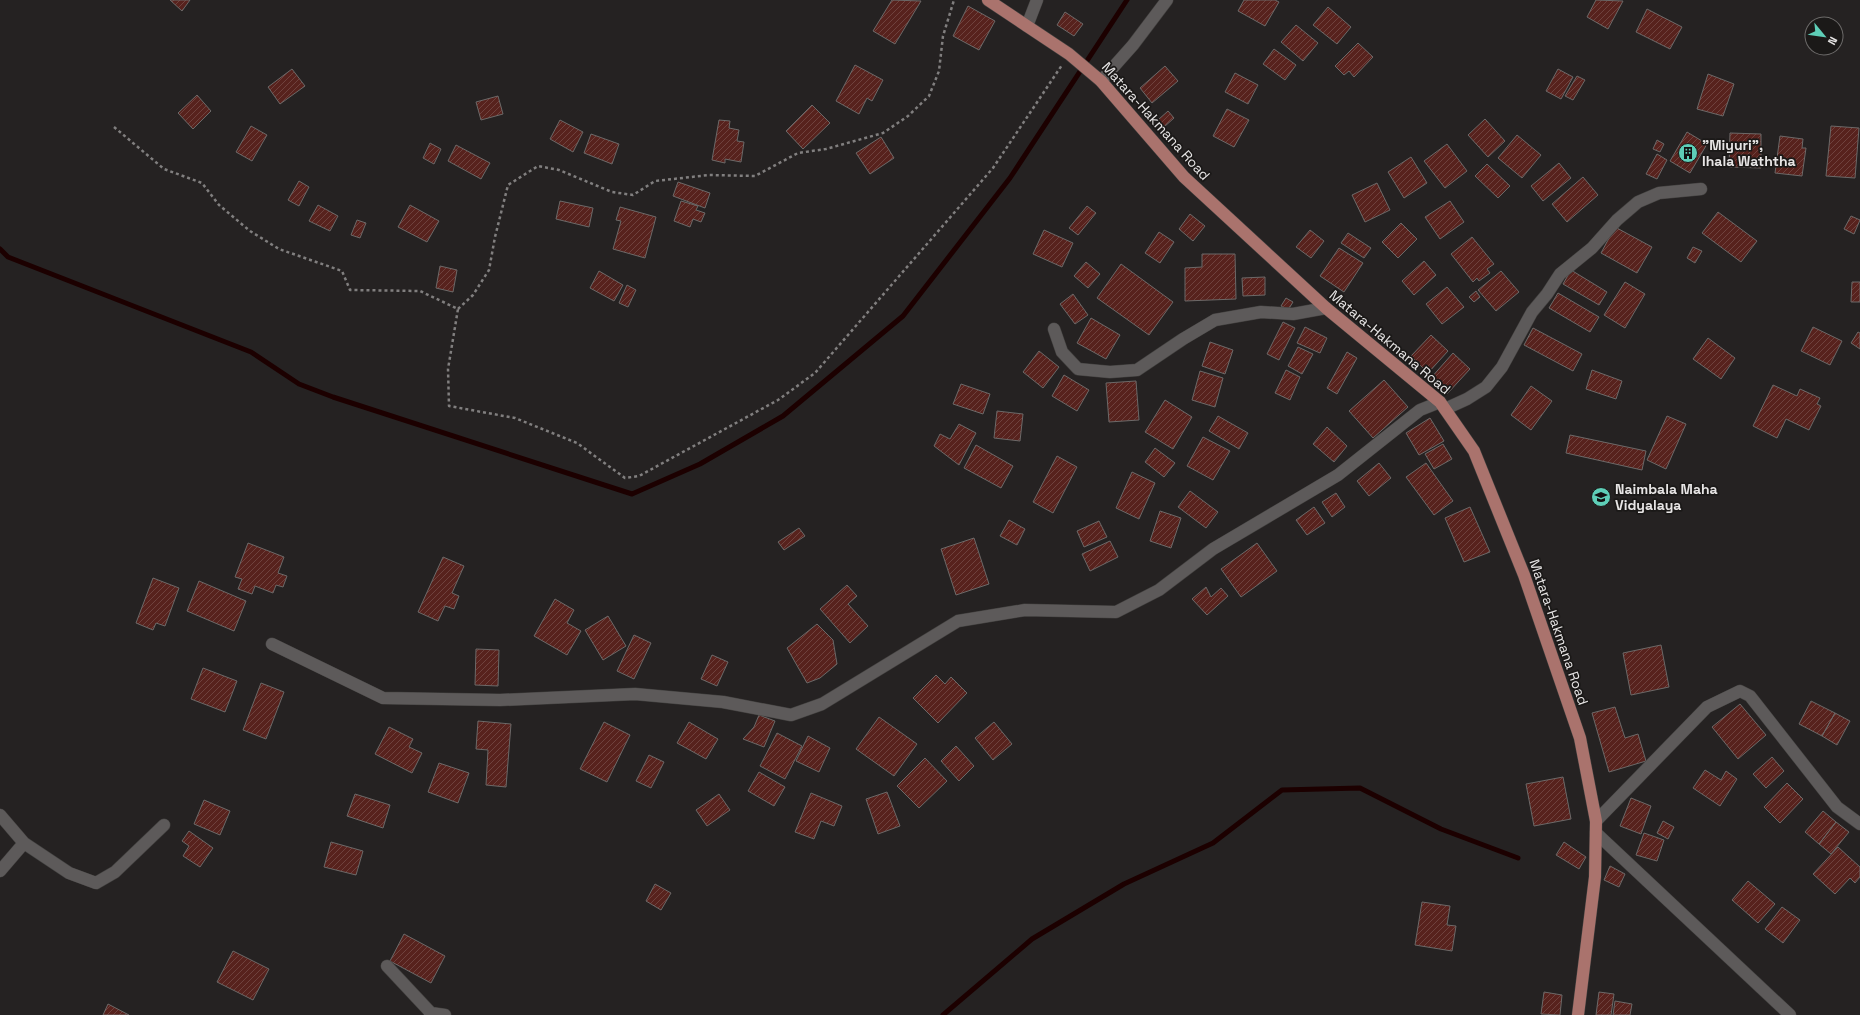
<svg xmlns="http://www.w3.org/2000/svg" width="1860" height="1015" font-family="'Space Grotesk',sans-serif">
	<defs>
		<pattern id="building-hatch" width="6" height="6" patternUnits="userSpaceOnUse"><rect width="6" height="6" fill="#57221d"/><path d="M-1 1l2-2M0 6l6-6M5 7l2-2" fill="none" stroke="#6f423e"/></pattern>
	</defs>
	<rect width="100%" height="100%" fill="#252222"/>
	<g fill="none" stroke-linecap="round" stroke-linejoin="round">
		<path stroke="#1c0000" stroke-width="5" d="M0 249 8 257 251 352 299 384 333 397 632 494 700 464 783 416 903 316 1010 178 1127 0
			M943 1015 1032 939 1124 884 1213 843 1282 790 1360 788 1441 829 1518 858"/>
	</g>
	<path fill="url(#building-hatch)" stroke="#6c6968" d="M170 0H190L182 11Z
		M892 0 921 1 895 44 873 31Z
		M1244 0H1275L1279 2 1265 26 1238 11Z
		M1596 0 1623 1 1608 29 1587 17Z
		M968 6 995 21 979 50 953 36Z
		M1328 7 1351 27 1337 44 1313 25Z
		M1647 9 1682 27 1670 49 1636 32Z
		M1065 12 1083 24 1074 36 1057 25Z
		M1296 25 1318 43 1303 61 1281 42Z
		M1358 43 1373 57 1354 77 1349 71 1344 75 1335 66Z
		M1274 49 1296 65 1285 80 1263 64Z
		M855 65 883 80 872 101 867 98 859 114 836 101Z
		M1165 66 1178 81 1152 103 1140 88Z
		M292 69 305 86 280 104 268 87Z
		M1558 69 1573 77 1561 99 1546 91Z
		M1235 73 1258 85 1248 104 1225 92Z
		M1708 74 1734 84 1723 116 1697 109Z
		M1577 76 1585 80 1573 100 1565 96Z
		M197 95 211 111 193 129 178 113Z
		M498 96 503 114 481 120 476 102Z
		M812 105 830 123 803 149 786 131Z
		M1227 109 1249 120 1234 147 1213 136Z
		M1168 111 1174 118 1164 127 1158 120Z
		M1485 119 1505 141 1488 157 1468 135Z
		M560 120 583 132 573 152 550 139Z
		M719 120 730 121 729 128 739 130 737 141 744 142 741 162 725 159V163L712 160Z
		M251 126 267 135 252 161 236 152Z
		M1831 126 1859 128 1855 178 1826 176Z
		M1687 132 1707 144 1690 173 1670 161Z
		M1730 133 1761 134V168L1729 167Z
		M591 134 619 144 612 164 584 153Z
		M1517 135 1541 155 1522 178 1498 158Z
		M1780 136 1803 139 1802 148H1806L1802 176 1775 173Z
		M881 137 894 158 870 174 856 153Z
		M1657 140 1664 144 1660 152 1653 149Z
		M430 143 441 149 434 164 423 158Z
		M1447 144 1467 171 1445 188 1424 161Z
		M456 145 490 163 481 179 448 161Z
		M1657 154 1667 160 1657 179 1646 174Z
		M1411 157 1427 183 1404 198 1388 172Z
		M1559 163 1571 178 1543 201 1531 186Z
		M1487 164 1510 186 1498 198 1475 176Z
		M1583 177 1598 195 1567 222 1552 204Z
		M299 181 309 187 299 206 288 200Z
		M678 182 710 193 705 208 673 196Z
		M1377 183 1390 210 1365 222 1352 195Z
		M560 201 593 208 589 227 556 219Z
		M681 201 698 206 696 210 705 213 701 222 693 219 690 227 674 221Z
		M1450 201 1464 222 1440 239 1425 217Z
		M318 205 338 216 330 231 309 221Z
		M410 205 439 221 427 242 398 227Z
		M1087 206 1096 213 1078 235 1069 228Z
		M620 207 656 217 645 258 613 249 621 221 616 220Z
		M1718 212 1757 241 1741 262 1702 233Z
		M1190 214 1205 226 1193 241 1179 229Z
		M1851 216 1860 220 1854 234 1844 229Z
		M357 220 366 223 360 238 351 235Z
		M1401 223 1417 239 1398 258 1382 242Z
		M1615 227 1652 247 1637 273 1601 253Z
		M1044 230 1073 243 1062 267 1033 254Z
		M1310 230 1324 241 1311 258 1296 247Z
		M1159 232 1174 242 1160 263 1145 253Z
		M1348 233 1371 248 1364 258 1341 243Z
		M1472 237 1494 264 1487 269 1490 273 1479 281 1477 278 1473 282 1451 254Z
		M1693 247 1702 251 1695 263 1687 258Z
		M1339 248 1363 263 1344 292 1320 276Z
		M1202 254H1235L1236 299 1185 301V268L1202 267Z
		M1424 261 1436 275 1414 295 1402 281Z
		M1086 262 1100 274 1088 288 1074 276Z
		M1121 264 1173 302 1149 335 1097 298Z
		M440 266 457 270 453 292 436 288Z
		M1571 270 1607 292 1599 305 1563 284Z
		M599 271 623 285 614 301 590 288Z
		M1501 271 1519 292 1496 311 1478 290Z
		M1265 277V295L1243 296 1242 278Z
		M1625 282 1645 294 1625 328 1604 315Z
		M1852 282H1860V302H1851Z
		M627 285 636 290 628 307 619 303Z
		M1447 287 1464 307 1442 324 1426 304Z
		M1476 291 1480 297 1474 302 1469 297Z
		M1558 293 1599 317 1590 332 1549 308Z
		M1073 294 1088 315 1075 324 1060 304Z
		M1286 298 1293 302 1288 310 1281 306Z
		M1091 318 1120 335 1106 359 1077 343Z
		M1283 322 1295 328 1279 360 1267 354Z
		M1305 327 1327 338 1320 353 1297 343Z
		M1813 327 1842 341 1830 365 1801 351Z
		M1533 328 1582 354 1573 371 1524 345Z
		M1858 332 1860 333V349L1851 343Z
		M1431 335 1448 351 1428 373 1411 356Z
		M1708 338 1735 358 1721 379 1693 359Z
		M1210 342 1233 350 1225 374 1202 366Z
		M1298 347 1313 354 1302 374 1288 366Z
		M1039 351 1059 367 1043 388 1023 372Z
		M1347 352 1357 358 1337 394 1327 388Z
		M1453 353 1470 369 1447 394 1430 379Z
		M1286 370 1300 377 1290 400 1275 393Z
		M1592 370 1622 381 1616 399 1586 389Z
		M1200 371 1223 378 1215 407 1192 400Z
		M1064 375 1089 390 1077 411 1052 396Z
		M1384 380 1408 407 1373 438 1349 411Z
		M1136 381 1139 420 1109 422 1106 383Z
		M961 384 990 394 983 414 953 404Z
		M1773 385 1797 396 1800 389 1820 398 1817 404 1821 406 1809 430 1786 419 1777 438 1753 426Z
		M1531 386 1552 401 1531 430 1511 415Z
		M1165 400 1192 417 1173 449 1145 432Z
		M997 411 1023 414 1020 441 994 438Z
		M1218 416 1248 433 1239 449 1209 431Z
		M1667 416 1686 424 1666 469 1647 460Z
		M1430 418 1444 441 1419 455 1406 433Z
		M959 424 976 433 959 465 934 446 940 434 950 439Z
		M1327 427 1347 446 1334 462 1313 444Z
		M1570 435 1646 451 1642 470 1566 453Z
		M1203 437 1230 451 1213 480 1187 466Z
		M1443 444 1452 459 1434 469 1425 454Z
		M976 445 1013 466 1001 488 964 468Z
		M1155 448 1175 463 1164 477 1145 462Z
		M1057 456 1077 467 1053 513 1033 502Z
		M1379 463 1391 478 1369 496 1357 481Z
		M1426 463 1453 501 1434 515 1406 477Z
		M1132 472 1155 483 1139 519 1116 508Z
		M1190 491 1218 512 1206 528 1178 507Z
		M1336 493 1345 507 1332 517 1322 502Z
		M1314 507 1325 523 1307 535 1296 520Z
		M1470 507 1490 552 1464 562 1445 518Z
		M1160 511 1181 518 1171 548 1150 541Z
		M1009 520 1025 529 1017 545 1000 536Z
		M1099 521 1107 537 1084 547 1077 531Z
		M799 528 805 536 784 550 778 542Z
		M974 538 989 584 956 595 941 549Z
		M1110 541 1118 557 1090 571 1082 554Z
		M248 543 284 557 278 573 287 576 283 587 276 585 273 593 255 586 252 594 238 589 242 579 235 577Z
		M1257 543 1277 571 1241 597 1221 569Z
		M443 557 464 566 452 593 459 596 454 609 445 606 438 621 418 612Z
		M153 578 179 588 165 626 156 623 153 630 136 623Z
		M199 581 246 601 234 631 187 611Z
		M847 585 857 596 848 604 868 626 850 643 820 609Z
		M1206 587 1211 597 1221 588 1228 596 1207 615 1192 599Z
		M555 599 574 610 567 623 581 631 567 655 534 636Z
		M608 616 626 646 603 660 585 630Z
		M817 624 833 640 837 664 820 678 807 683 787 648Z
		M634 635 651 643 634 679 617 671Z
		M1661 645 1669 687 1631 695 1623 653Z
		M476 649 499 650 498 686 475 685Z
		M712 655 728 662 717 686 701 679Z
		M203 668 237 681 225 712 191 699Z
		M936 675 945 684 951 677 967 693 938 723 913 698Z
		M261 683 284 692 266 739 243 730Z
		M1811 701 1835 713 1822 736 1799 724Z
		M1740 704 1766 735 1738 759 1712 727Z
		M1615 707 1625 738 1638 734 1646 761 1609 772 1592 713Z
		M1835 713 1850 721 1837 745 1822 736Z
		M759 715 775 721 764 747 743 739 754 727Z
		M879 717 917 744 894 776 856 749Z
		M478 721 511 724 506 787 486 785 488 750 476 749Z
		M604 722 630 735 607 782 580 769Z
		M689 722 718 739 706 759 677 743Z
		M994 722 1012 744 993 760 975 738Z
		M389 727 413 739 409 747 422 753 412 773 375 754Z
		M777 733 802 746 785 779 760 766Z
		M808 736 830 748 819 772 796 761Z
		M956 746 974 766 959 781 941 761Z
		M649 755 664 762 651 788 636 781Z
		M1772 757 1784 771 1766 788 1753 774Z
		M925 758 947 781 919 808 897 786Z
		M439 763 469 773 458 803 428 792Z
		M1705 770 1721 780 1726 771 1737 779 1720 806 1693 788Z
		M759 772 785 787 774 806 748 791Z
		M1563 777 1571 819 1534 826 1526 784Z
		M1787 783 1803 799 1780 823 1764 807Z
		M887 792 900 826 878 834 866 799Z
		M811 793 842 806 834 826 821 821 814 839 795 832Z
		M355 794 390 805 383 828 347 816Z
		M719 794 730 810 707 826 696 810Z
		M1631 798 1651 806 1641 834 1620 826Z
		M204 800 230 811 220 835 194 824Z
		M1823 811 1836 822 1819 844 1805 832Z
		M1663 821 1674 827 1668 839 1657 833Z
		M1836 822 1849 832 1831 854 1819 844Z
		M189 831 213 848 200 867 183 856 189 846 182 841Z
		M1644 833 1664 840 1657 861 1636 855Z
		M331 842 363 851 356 875 324 867Z
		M1564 842 1586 857 1579 869 1556 855Z
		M1838 847 1860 867V877L1855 883 1850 878 1835 894 1813 874Z
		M1610 866 1625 874 1619 887 1604 880Z
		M1748 881 1775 904 1758 923 1732 900Z
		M655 884 671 893 661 910 646 901Z
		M1422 902 1450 906 1447 925 1456 926 1452 951 1415 945Z
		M1782 907 1800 920 1783 943 1765 929Z
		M404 934 445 956 431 983 390 961Z
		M233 951 269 969 253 1000 217 982Z
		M1544 992 1562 995 1560 1015 1541 1014Z
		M1599 992 1614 994 1611 1015H1596Z
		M1615 1001 1632 1004 1630 1015H1613Z
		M108 1004 129 1015H103Z"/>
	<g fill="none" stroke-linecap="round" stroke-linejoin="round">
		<defs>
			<path id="minor" d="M1027 26 1037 0
				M1101 81 1133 45 1167 0
				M1054 329 1062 352 1078 369 1110 372 1137 370 1183 339 1215 320 1261 312 1293 314 1326 308
				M1445 409 1467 399 1486 387 1502 367 1532 312 1547 294 1560 274 1592 248 1617 220 1638 202 1659 193 1701 189
				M272 644 383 698 500 700 635 694 723 702 791 715 822 704 958 621 1025 610 1116 612 1159 590 1213 549 1338 475 1420 410 1440 402
				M0 815 24 843 69 873 96 883 115 872 164 825
				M1596 821 1707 707 1740 691 1750 696 1837 807 1860 824
				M1596 833 1790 1015
				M0 871 24 843
				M387 966 431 1013 430 1015
				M431 1013 445 1015"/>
			<path id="major" d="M988 0 1069 54 1101 81 1184 177 1326 308 1440 402 1474 451 1524 575 1580 738 1596 821 1595 877 1578 1015"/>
		</defs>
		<use href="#minor" stroke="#42403f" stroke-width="13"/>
		<use href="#major" stroke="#42403f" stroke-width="13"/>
		<path stroke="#817f7f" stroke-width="2.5" stroke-dasharray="3 3" stroke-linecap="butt" d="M114 127 164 169 202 183 219 205 250 231 279 249 342 271 350 290 420 291 458 309 448 369 449 406 515 418 577 443 625 478 639 476 778 400 815 373 993 168 1062 65
			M458 309 473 295 489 270 495 237 508 185 538 166 559 170 612 192 633 195 655 181 709 175 755 176 798 153 826 149 883 133 908 116 929 96 939 71 943 36 954 0"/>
		<use href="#minor" stroke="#5d5a5a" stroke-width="12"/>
		<use href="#major" stroke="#aa736d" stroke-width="12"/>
	</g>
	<defs>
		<symbol id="building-disc" viewBox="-11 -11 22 22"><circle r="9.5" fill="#5eceb7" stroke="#1b1918"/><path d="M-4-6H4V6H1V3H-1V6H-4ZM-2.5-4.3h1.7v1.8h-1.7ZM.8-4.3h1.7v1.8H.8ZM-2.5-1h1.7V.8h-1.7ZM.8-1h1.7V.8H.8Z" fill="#111"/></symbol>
		<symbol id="school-disc" viewBox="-11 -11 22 22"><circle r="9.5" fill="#5eceb7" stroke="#1b1918"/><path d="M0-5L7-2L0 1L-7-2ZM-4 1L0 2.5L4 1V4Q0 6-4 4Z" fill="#111"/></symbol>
	</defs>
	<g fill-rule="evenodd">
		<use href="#building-disc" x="1677" y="142" width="22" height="22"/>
		<use href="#school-disc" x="1590" y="486" width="22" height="22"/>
	</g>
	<g text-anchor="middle" stroke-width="3.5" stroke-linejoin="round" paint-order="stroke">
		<g font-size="14" fill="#e7e5e5" stroke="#1b1918">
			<text transform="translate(1156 121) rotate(48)" y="5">Matara-Hakmana Road</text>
			<text transform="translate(1390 342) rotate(40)" y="5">Matara-Hakmana Road</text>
			<text transform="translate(1559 632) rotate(71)" y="5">Matara-Hakmana Road</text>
		</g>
		<g font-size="14" font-weight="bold" fill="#e7e5e5" stroke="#1b1918" text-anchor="start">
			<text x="1702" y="150">"Miyuri",<tspan x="1702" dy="16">Ihala Waththa</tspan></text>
			<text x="1615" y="494">Naimbala Maha<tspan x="1615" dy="16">Vidyalaya</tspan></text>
		</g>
	</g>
	<g transform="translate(1824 36) rotate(119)"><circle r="19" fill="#1b1918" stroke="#6d6b6a"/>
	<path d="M0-3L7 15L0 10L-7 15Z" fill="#5eceb7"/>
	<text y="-6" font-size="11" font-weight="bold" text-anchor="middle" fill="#e7e5e5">N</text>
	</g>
</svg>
